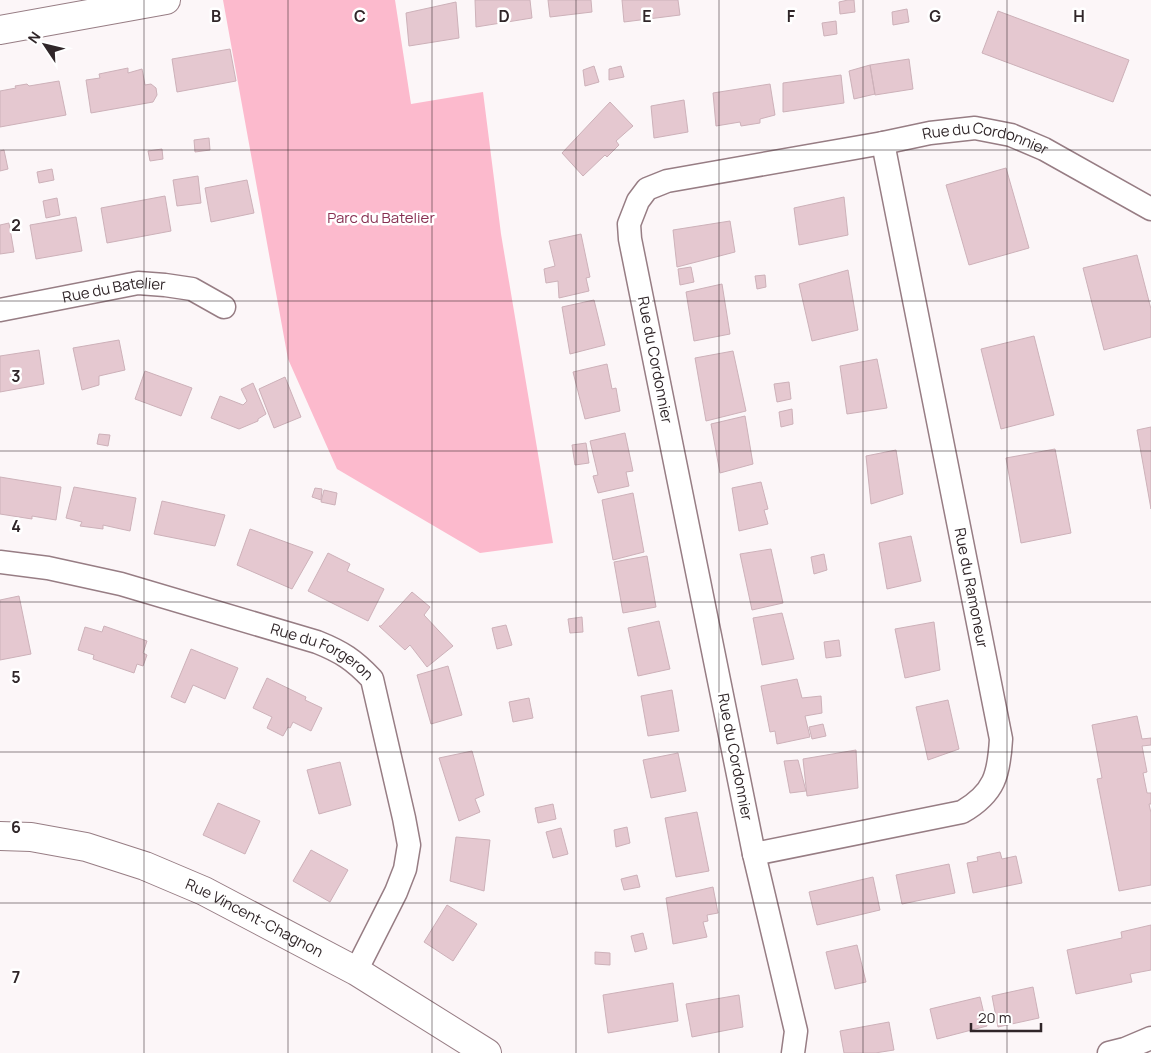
<svg xmlns="http://www.w3.org/2000/svg" width="1151" height="1053" font-family="Manrope,sans-serif">
	<rect width="100%" height="100%" fill="#fcf6f8"/>
	<path fill="#fcbacd" d="M223 0H395L411 104 483 92 501 234 553 543 480 553 337 469 288 359Z"/>
	<path fill="#e5c8d0" stroke="#cdb1b9" d="M475 0H530L532 18 476 27Z
		M548 0H591L592 12 550 17Z
		M622 0H678L680 15 624 22Z
		M848 0H854L855 12 840 14 839 2Z
		M456 2 459 38 409 46 406 13Z
		M907 9 909 22 893 25 892 12Z
		M998 11 1129 60 1113 102 982 53Z
		M836 21 837 34 824 36 822 23Z
		M230 49 236 81 177 92 172 59Z
		M909 59 913 89 875 95 870 65Z
		M870 65 875 94 854 99 849 71Z
		M594 66 599 82 585 86 583 70Z
		M621 66 624 77 609 80V69Z
		M128 68V73L142 69 145 85 151 84 156 88 157 95 153 102 91 113 86 80 100 78 99 74Z
		M841 75 844 103 783 112V83Z
		M59 81 66 115 0 127V91L16 88 15 86 27 84 29 86Z
		M770 84 775 115 760 119V123L741 126 740 122 716 126 713 93Z
		M684 100 688 132 654 138 651 106Z
		M610 102 633 126 616 141 619 145 607 157 605 155 583 176 562 153Z
		M209 138 210 150 195 152 194 140Z
		M162 149 163 159 150 161 148 151Z
		M4 150 8 169 0 171V151Z
		M1006 168 1029 248 969 265 946 185Z
		M52 169 54 180 39 183 37 172Z
		M198 176 201 203 177 206 173 180Z
		M247 180 254 213 211 222 205 188Z
		M165 196 171 231 107 243 101 208Z
		M844 197 848 235 799 245 794 208Z
		M57 198 60 215 46 218 43 201Z
		M76 217 82 251 36 259 30 225Z
		M730 221 735 252 677 267 673 230Z
		M9 223 14 252 0 254V225Z
		M581 234 590 277 586 278 589 291 559 298 558 281 546 283 544 269 555 266 549 241Z
		M1137 255 1151 309V337L1104 350 1083 268Z
		M691 267 694 282 680 285 678 269Z
		M848 270 858 330 812 341 799 284Z
		M765 275 766 287 757 289 755 276Z
		M722 284 730 334 694 341 686 292Z
		M594 300 605 345 570 354 562 307Z
		M1034 336 1054 415 1001 429 981 349Z
		M119 340 125 370 99 376V385L82 390 73 348Z
		M39 350 44 384 0 392V356Z
		M733 351 746 411 706 421 695 358Z
		M877 359 887 408 847 414 840 366Z
		M607 364 612 389 616 388 620 411 585 419 573 372Z
		M145 371 192 388 181 416 135 399Z
		M285 377 301 417 274 428 259 389Z
		M789 382 791 399 777 402 774 384Z
		M253 383 266 414 258 419V421L239 429 211 418 220 396 243 405 247 401 241 389Z
		M792 409 793 424 781 427 779 412Z
		M745 416 753 464 720 473 711 424Z
		M1151 427V509L1137 430Z
		M625 433 633 471 626 472 629 486 598 493 593 476 598 475 590 441Z
		M99 434 110 435 108 446 97 444Z
		M586 443 589 463 575 465 572 445Z
		M1055 449 1071 533 1021 543 1006 458Z
		M896 450 903 494 871 504 866 456Z
		M0 477 61 487 56 520 32 516V519L0 514Z
		M761 482 768 509 764 510 768 524 739 531 732 488Z
		M74 487 136 498 130 531 103 525V529L80 526 82 522 66 518Z
		M315 488 322 489 321 500 312 497Z
		M324 490 337 493 335 505 321 502Z
		M633 493 644 552 613 560 602 500Z
		M162 501 225 515 215 546 154 534Z
		M250 529 313 552 292 589 237 565Z
		M911 536 921 581 887 589 879 543Z
		M771 549 783 603 752 610 740 554Z
		M328 553 350 564 347 571 384 589 368 621 308 591Z
		M824 554 827 570 814 574 811 557Z
		M647 556 656 607 623 613 614 562Z
		M412 592 430 607 424 615 453 646 427 667 410 645 405 650 379 626H381Z
		M19 596 31 654 0 660V600Z
		M782 613 794 659 762 665 753 618Z
		M582 617 583 632 570 633 568 619Z
		M659 621 670 669 638 676 628 628Z
		M934 622 940 670 905 678 895 629Z
		M506 625 512 645 497 649 492 628Z
		M104 626 147 641 143 653 147 655 143 666 137 664 134 673 93 659 94 655 78 650 85 627 102 632Z
		M839 640 841 656 826 658 824 642Z
		M191 649 238 668 225 699 193 685 185 703 171 697Z
		M448 666 462 715 431 724 417 675Z
		M267 678 306 697 305 700 322 708 311 731 293 722 290 728 288 727 283 736 267 728 272 717 253 708Z
		M797 679 802 698 821 696 822 713 805 716 810 737 777 744 775 731 770 732 761 686Z
		M672 690 679 731 648 736 641 696Z
		M529 698 533 718 513 722 509 702Z
		M948 700 959 749 928 760 916 707Z
		M1137 716 1142 739 1151 738V745L1142 746 1147 772 1143 773 1147 793H1151V804H1149L1151 813V885L1119 891 1097 779 1102 778 1092 725Z
		M823 724 826 736 812 739 809 727Z
		M856 750 858 788 807 796 803 759Z
		M472 751 484 795 475 799 480 812 459 821 439 758Z
		M678 753 686 791 651 798 643 760Z
		M798 760 806 791 790 793 784 761Z
		M340 762 351 805 319 814 307 770Z
		M218 803 260 821 245 854 203 835Z
		M553 804 556 819 538 823 535 808Z
		M697 812 709 871 676 877 665 818Z
		M627 827 630 843 616 847 614 830Z
		M561 828 568 854 553 858 546 832Z
		M456 837 490 840 484 891 450 881Z
		M311 850 348 870 330 902 293 881Z
		M1000 852 1002 859 1016 856 1022 883 973 893 967 863 978 861 977 857Z
		M949 864 955 893 902 904 896 875Z
		M637 875 640 887 624 890 621 879Z
		M873 877 880 910 817 925 809 892Z
		M713 887 718 913 707 915 708 921 703 922 707 937 673 944 666 898Z
		M447 905 477 924 453 961 424 942Z
		M1151 925V970L1130 974 1132 982 1076 994 1067 950 1122 938 1121 932Z
		M643 933 647 949 635 952 631 936Z
		M857 945 866 982 835 989 826 952Z
		M595 952 610 953V965L595 964Z
		M673 983 678 1021 608 1033 603 995Z
		M1033 987 1039 1018 998 1027 992 996Z
		M739 995 743 1027 692 1037 686 1004Z
		M980 997 987 1026 937 1039 930 1009Z
		M889 1022 894 1050 875 1053H844L840 1031Z"/>
	<g fill="none" stroke-linecap="round" stroke-linejoin="round">
		<defs>
			<g id="minor">
				<path id="s1" d="M0 310 138 283 165 285 192 289 224 307"/>
				<path id="s2" d="M0 562 48 568 121 584 317 642C342 652 354 660 372 679L404 818 409 845 405 869 396 892 356 971"/>
				<path d="M754 854 962 812C995 793 999 774 1001 739L883 143"/>
				<path id="s3" d="M793 1053 796 1031 754 854 630 239 629 224 638 201 647 189 667 181 883 143 930 133 975 128 1011 135 1044 149 1151 209"/>
				<path d="M1109 1053 1125 1049 1151 1038"/>
			</g>
			<g id="tertiary">
				<path d="M0 30 166 0"/>
				<path id="s4" d="M0 836 31 837 86 847 145 866 204 891 356 971 487 1053"/>
			</g>
		</defs>
		<use href="#minor" stroke="#977d84" stroke-width="25"/>
		<use href="#tertiary" stroke="#977d84" stroke-width="30"/>
		<use href="#minor" stroke="#fff" stroke-width="22"/>
		<use href="#tertiary" stroke="#fff" stroke-width="28"/>
	</g>
	<path fill="none" stroke="#302629" stroke-width="1" stroke-opacity="0.55" d="M144 0V1053M288 0V1053M432 0V1053M576 0V1053M719 0V1053M863 0V1053M1007 0V1053M0 150H1151M0 301H1151M0 451H1151M0 602H1151M0 752H1151M0 903H1151"/>
	<g text-anchor="middle" stroke-width="5" stroke-linejoin="round" paint-order="stroke">
		<g font-size="15" fill="#302629" stroke="#fff">
			<text dy="5" stroke="none"><textPath href="#s3" startOffset="1232">Rue du Cordonnier</textPath></text>
			<text dy="5" stroke="none"><textPath href="#s1" startOffset="116">Rue du Batelier</textPath></text>
			<text transform="translate(655 360) rotate(79)" y="5">Rue du Cordonnier</text>
			<text transform="translate(971 588) rotate(79)" y="5">Rue du Ramoneur</text>
			<text dy="5" stroke="none"><textPath href="#s2" startOffset="336">Rue du Forgeron</textPath></text>
			<text transform="translate(735 757) rotate(79)" y="5">Rue du Cordonnier</text>
			<text dy="5" stroke="none"><textPath href="#s4" startOffset="270">Rue Vincent-Chagnon</textPath></text>
		</g>
		<g font-size="15" fill="#873052" stroke="#fff">
			<text x="381" y="223">Parc du Batelier</text>
		</g>
	</g>
	<g font-size="16" text-anchor="middle" font-weight="bold" fill="#302629" stroke="#fff" stroke-width="5" stroke-linejoin="round" paint-order="stroke">
		<text x="216" y="22">B</text>
		<text x="360" y="22">C</text>
		<text x="504" y="22">D</text>
		<text x="647" y="22">E</text>
		<text x="791" y="22">F</text>
		<text x="935" y="22">G</text>
		<text x="1079" y="22">H</text>
		<text x="16" y="231">2</text>
		<text x="16" y="382">3</text>
		<text x="16" y="532">4</text>
		<text x="16" y="683">5</text>
		<text x="16" y="833">6</text>
		<text x="16" y="983">7</text>
	</g>
	<g transform="translate(45 45) rotate(305)" stroke="#ffffff" stroke-width="4" paint-order="stroke">
	<path d="M0-4L9 19L0 12L-9 19Z" fill="#302629"/>
	<text y="-8" font-size="14" font-weight="bold" text-anchor="middle" fill="#302629">N</text>
	</g>
	<path d="M971 1023v8h70v-8" fill="none" stroke="#302629" stroke-width="2.5"/>
	<text x="978" y="1023" font-size="15" fill="#302629" stroke="#ffffff" stroke-width="4" paint-order="stroke">20 m</text>
</svg>
